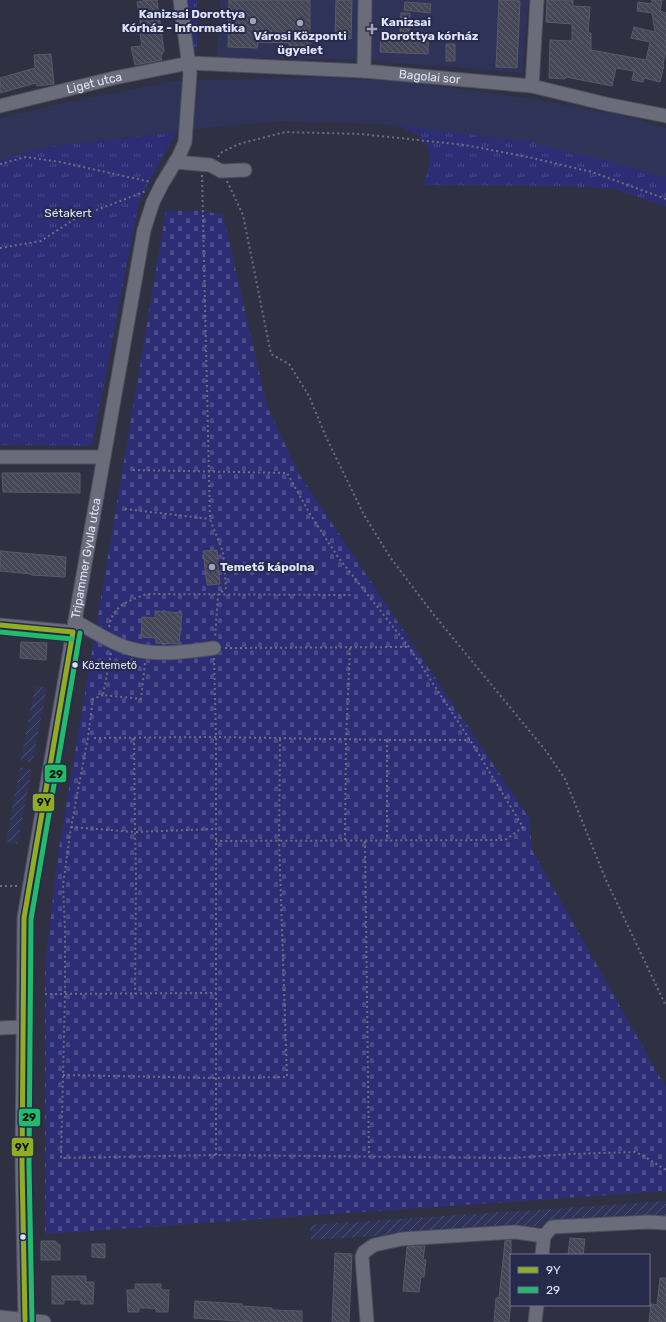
<svg xmlns="http://www.w3.org/2000/svg" width="666" height="1322" font-family="Rubik,sans-serif">
	<defs>
		<pattern id="industrial-furrows" width="10" height="10" patternUnits="userSpaceOnUse"><rect width="10" height="10" fill="#2f3357"/><path d="M-1 1l2-2M0 10L10 0M9 11l2-2" fill="none" stroke="#4d5070"/></pattern>
		<pattern id="grass-tufts" width="24" height="20" patternUnits="userSpaceOnUse"><rect width="24" height="20" fill="#2d2d75"/><path d="M3 7l-1-3M5 7V3M7 7l1-3M15 17l-1-3M17 17v-4M19 17l1-3" fill="none" stroke="#4b4b89"/></pattern>
		<pattern id="cemetery-stones" width="16" height="16" patternUnits="userSpaceOnUse"><rect width="16" height="16" fill="#2d2d75"/><path d="M2 7V4a2 2 0 0 1 4 0v3zM10 15v-3a2 2 0 0 1 4 0v3z" fill="#4b4b89"/></pattern>
		<pattern id="building-back-hatch" width="6" height="6" patternUnits="userSpaceOnUse"><rect width="6" height="6" fill="#464756"/><path d="M-1 5l2 2M0 0l6 6M5-1l2 2" fill="none" stroke="#60616f"/></pattern>
	</defs>
	<rect width="100%" height="100%" fill="#2f3143"/>
	<path fill="#2f3357" d="M220 0H529L522 73 364 60 217 57Z
		M313 77 411 82 541 100 638 119 666 128V178L611 162 395 125 283 121 214 127 49 147 0 160V118L54 105 175 81Z"/>
	<path fill="url(#industrial-furrows)" d="M35 686 47 688 32 763 21 760Z
		M20 767 32 770 17 844 6 842Z
		M666 1201V1218L311 1240 310 1225Z"/>
	<path fill="url(#grass-tufts)" d="M185 0H197V49L194 47Z
		M395 125 529 142 611 162 666 178V207L615 189 560 186 423 185 430 162 428 149 419 135Z
		M176 132 139 201 92 446 0 445V160L49 147Z"/>
	<path fill="url(#cemetery-stones)" d="M166 211H203L223 215 267 406 299 474 529 818 532 850 666 1088V1191L45 1234V968L58 854Z"/>
	<path fill="url(#building-back-hatch)" stroke="#585a68" d="M148 0H157L164 51 161 56 162 60 135 65 131 47 142 46 139 27H141L137 2Z
		M229 0H310V46H289V43L258 42 257 48 228 47Z
		M336 0H352L351 39 335 38Z
		M499 0 520 1 517 68 496 67Z
		M547 0H573V6L590 7 588 33H591V50L646 60 650 42 631 38 634 27 655 32 652 13 637 11 638 2 651 4 652 0H662L660 11 666 13V50L663 64 664 65 660 82 644 78 643 82 632 80 634 71 616 68 612 86 566 77 565 79 549 78 550 40 572 41V24L546 22Z
		M405 2 431 4 430 13 404 10Z
		M401 13H410L409 33 429 34 428 54 380 52 381 32 400 33Z
		M446 44H455V61H446Z
		M51 54 54 84 37 86 36 83 0 93V78L35 68 34 55Z
		M2 473H80V493L3 492Z
		M217 550 220 584 207 585 203 551Z
		M0 551 66 557 65 577 31 575V574L0 571Z
		M155 611 182 613 179 644 156 643V638L141 637 142 617 155 618Z
		M21 642 47 643 46 660 20 658Z
		M570 1238 585 1239 583 1255H568Z
		M511 1240V1301L509 1322H494L496 1298H499L505 1241Z
		M41 1241H55L60 1245V1260H41Z
		M92 1244H105V1258L92 1257Z
		M425 1246 423 1259 426 1260 424 1277H421L419 1292 403 1291 407 1247Z
		M335 1253 352 1254 349 1322H332Z
		M52 1276H86V1282H94L93 1304H81V1300H64V1304H52Z
		M660 1278H666V1322H649L651 1304 657 1305Z
		M135 1284H161V1290H169L168 1312H156V1309L148 1308H139V1312H128L127 1290H135Z
		M195 1301 242 1304V1306L272 1308V1310L302 1311V1322H253L194 1318Z"/>
	<g fill="none" stroke-linecap="round" stroke-linejoin="round">
		<defs>
			<g id="minor">
				<path d="M364 71 365 0"/>
				<path d="M532 86 537 0"/>
				<path id="s1" d="M0 106 114 78 189 63 364 71 532 86 606 104 666 116"/>
				<path d="M175 162 210 165 221 171 245 170"/>
				<path d="M0 457H104"/>
				<path d="M75 621C91 630 108 641 125 647 153 657 185 652 214 648"/>
				<path d="M0 625 73 632"/>
				<path d="M0 1028 23 1027"/>
				<path d="M542 1255 544 1236"/>
				<path d="M0 1317 44 1322"/>
				<path id="s2" d="M25 1320 22 1164 24 918 73 632 144 230 153 202 162 184 179 156 185 142 190 74 180 0"/>
				<path d="M367 1322 362 1257 364 1252 374 1245 402 1239 515 1232 544 1236 552 1227 648 1222 666 1223"/>
				<path d="M535 1322 537 1305"/>
			</g>
		</defs>
		<use href="#minor" stroke="#4c4f5e" stroke-width="15"/>
		<path stroke="#6e6f7c" stroke-width="2" stroke-dasharray="2 3" stroke-linecap="butt" d="M218 157 222 152 239 144 285 132 361 134 465 145 528 157 592 172 666 199
			M0 164 26 157 60 162 151 182
			M202 175 210 519 223 552 226 588 218 595 215 638
			M227 181 243 215 271 354 289 364 309 396 326 437 364 515 390 557 434 615 546 751 565 779 606 880 666 1006
			M0 248 41 241 76 218 146 191
			M133 470 287 473 310 514 338 557 409 647 470 740 523 827 505 840 216 841
			M125 509 210 519
			M109 627C113 605 127 602 146 594L351 595
			M225 648 409 647
			M111 653 103 695 141 699 145 663
			M214 658 216 737V1155
			M103 695 93 699 88 737 71 827 63 885 65 929V994L61 1158 216 1155 513 1158 570 1154 635 1152 642 1155 666 1170
			M94 738 216 737 387 740H470
			M134 738 135 832 216 829
			M387 740V841
			M71 827 135 832 136 876 135 994
			M345 840 346 740 350 648
			M365 841 369 1157
			M0 886H19
			M45 994 216 993
			M63 1075 216 1078 287 1077 279 841 280 738"/>
		<use href="#minor" stroke="#6a6c7a" stroke-width="13"/>
		<defs>
			<path id="bus-1" d="M0 625 73 632
				M25 1320 22 1164 24 918 73 632"/>
			<path id="bus-2" d="M0 632 72 639
				M32 1320 29 1164 31 919 80 633"/>
		</defs>
		<use href="#bus-1" stroke="#272b4b" stroke-width="8"/>
		<use href="#bus-2" stroke="#272b4b" stroke-width="8"/>
		<use href="#bus-1" stroke="#90ae24" stroke-width="5"/>
		<use href="#bus-2" stroke="#20bc6c" stroke-width="5"/>
	</g>
	<g fill="#a1a4b8" stroke="#272b4b" stroke-width="1.5">
		<circle cx="253" cy="21" r="4"/>
		<circle cx="300" cy="23" r="4"/>
		<path d="M370 23h4v4h4v4h-4v4h-4v-4h-4v-4h4z"/>
		<circle cx="212" cy="567" r="4"/>
	</g>
	<g fill="#dee2f7" stroke="#272b4b" stroke-width="1.5">
		<circle cx="75" cy="665" r="3.5"/>
		<circle cx="23" cy="1237" r="3.5"/>
	</g>
	<g text-anchor="middle" stroke-width="4" stroke-linejoin="round" paint-order="stroke">
		<g font-size="11" fill="#dee2f7" stroke="#272b4b" text-anchor="start">
			<text x="82" y="669">Köztemető</text>
		</g>
		<g font-size="12" font-weight="bold" fill="#dee2f7" stroke="#272b4b" text-anchor="start">
			<text x="245" y="18" text-anchor="end">Kanizsai Dorottya<tspan x="245" dy="14">Kórház - Informatika</tspan></text>
			<text x="381" y="26">Kanizsai<tspan x="381" dy="14">Dorottya kórház</tspan></text>
			<text x="300" y="40" text-anchor="middle">Városi Központi<tspan x="300" dy="14">ügyelet</tspan></text>
			<text x="220" y="571">Temető kápolna</text>
		</g>
		<g font-size="12" fill="#dee2f7" stroke="#272b4b">
			<text dy="4" stroke="none"><textPath href="#s1" startOffset="435">Bagolai sor</textPath></text>
			<text dy="4" stroke="none"><textPath href="#s1" startOffset="97">Liget utca</textPath></text>
			<text dy="4" stroke="none"><textPath href="#s2" startOffset="767">Tripammer Gyula utca</textPath></text>
		</g>
		<g font-size="12" fill="#dde2fb" stroke="#272b4b">
			<text x="68" y="217">Sétakert</text>
		</g>
	</g>
	<g stroke="#272b4b" stroke-width="1.5">
		<rect x="44" y="764" width="23" height="19" rx="4" fill="#20bc6c"/>
		<rect x="32" y="793" width="23" height="19" rx="4" fill="#90ae24"/>
		<rect x="18" y="1108" width="23" height="19" rx="4" fill="#20bc6c"/>
		<rect x="11" y="1137" width="23" height="20" rx="4" fill="#90ae24"/>
	</g>
	<g font-size="11" text-anchor="middle" font-weight="bold" fill="#111">
		<text x="56" y="778">29</text>
		<text x="44" y="806">9Y</text>
		<text x="29" y="1121">29</text>
		<text x="22" y="1151">9Y</text>
	</g>
	<rect x="510" y="1254" width="140" height="52" fill="#272b4b" stroke="#707490"/>
	<rect x="518" y="1267" width="20" height="6" fill="#90ae24" stroke="#707490"/>
	<text x="546" y="1274" font-size="12" fill="#dee2f7">9Y</text>
	<rect x="518" y="1287" width="20" height="6" fill="#20bc6c" stroke="#707490"/>
	<text x="546" y="1294" font-size="12" fill="#dee2f7">29</text>
</svg>
